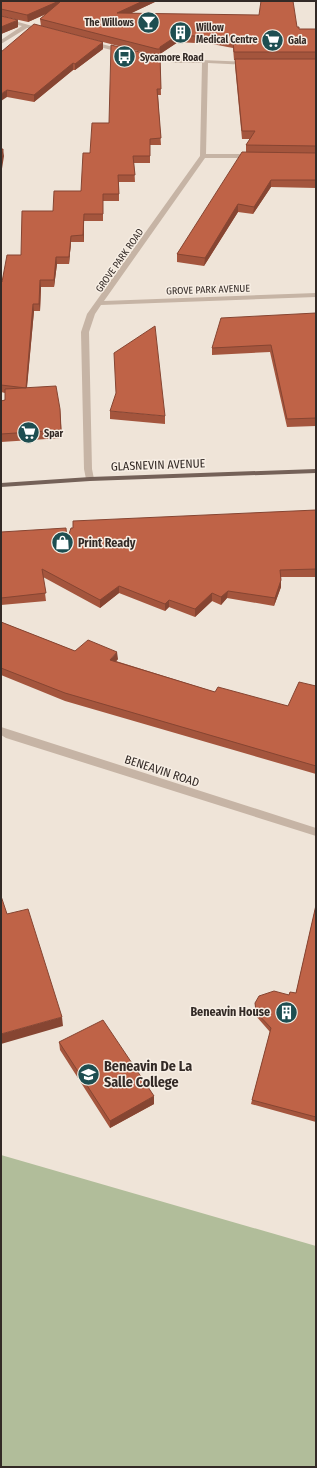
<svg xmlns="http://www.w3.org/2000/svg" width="317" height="1468" font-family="'Fira Sans Condensed',sans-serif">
	<rect width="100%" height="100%" fill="#efe4d8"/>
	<path fill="#b1bd9a" d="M1 1155 316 1246V1467H1Z"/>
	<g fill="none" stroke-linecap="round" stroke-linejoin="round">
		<path fill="#c6b4a5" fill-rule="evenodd" d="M1 17 46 30 47 31 44 33 27 28 1 44V40L22 26 1 21Z
			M90 41 125 50 126 51 123 53 88 44V42Z
			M148 55 176 59 250 62 251 63 248 65 208 63 206 154H253L256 156 253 158H205L104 301 316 293V297L101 305 95 314 89 332 92 469 94 479 90 481 86 479 84 469 81 332 87 314 200 156 202 63H176L146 58V56Z
			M1 727 316 828V836L6 738 1 735Z"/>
		<path fill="#746158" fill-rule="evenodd" d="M316 469V473L90 481 1 487V483L90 477Z"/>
	</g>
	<path fill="#a4553d" d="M1 1H157L131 13 297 27 299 29H316V188L271 187 253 214 238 212 204 266 177 262V254L246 152V145L250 139H242L235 66V60H234L233 48 212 44 178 42 160 54V56H157L41 26 40 19 46 14 28 22 1 16 18 27 1 34Z
		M103 49 75 70H73L34 102 7 97 1 52Z
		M160 57 161 95H158L161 145H150V163H134L135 182H119V201H103V221H84V242H71L69 264H57L54 287H41L40 311H34L27 388 60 409 62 438 1 442V401L5 400V393L1 392V282H2L21 255 53 211 81 191 90 153 109 123Z
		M316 313V426L287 427 270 352 212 355V348Z
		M110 411 165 416V424L110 419Z
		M316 510V577H281V587L274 606 227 598 221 605 212 601 195 617 169 607 165 611 119 593 100 608 43 577 46 601 1 605V532L67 540Z
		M1 622 75 651 118 659 116 661 215 692 288 706 316 686V774L65 701 1 675Z
		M316 905V1122L251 1104 252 1100 270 1032 256 1016 255 1007V1003L296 993Z
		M59 1042 154 1104 110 1128 60 1050Z"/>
	<path fill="#864532" d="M59 1V8L28 22 27 15Z
		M143 1H157L117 20V13Z
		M18 20V27L1 34V27Z
		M178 35V42L160 54V47Z
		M103 42V49L75 70V64Z
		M73 63V70L34 102V95Z
		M7 90V97L1 101V94Z
		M3 149 4 156 1 175V164Z
		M271 180V187L253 214 254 207Z
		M238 204V212L204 266 205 258Z
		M84 214V242L83 235Z
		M71 236V242L69 264V257Z
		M56 257 57 264 54 287V280Z
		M40 280 41 287 40 311 39 304Z
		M33 304 34 311 26 396V388Z
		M281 580V587L274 606 275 598Z
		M119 586V593L100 608V600Z
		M228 591 227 598 221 605V597Z
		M212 593V601L195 617V609Z
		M169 600V607L165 611V604Z
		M117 652 118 659 111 667 110 660Z
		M62 1017 63 1026 1 1044V1034Z
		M154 1096V1104L110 1128V1121Z"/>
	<path fill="#bf6347" stroke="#864532" d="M1 1H59L27 15 1 9Z
		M59 1H143L117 13 259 15 261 1H293L297 27H299V29H316V52H234L233 41 212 37 178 35 160 47V49H157L40 19 60 2Z
		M1 16 18 20 1 27Z
		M34 24 103 42 75 64 73 63 34 95 7 90 1 94V52Z
		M111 45 160 57 161 89H157L161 138 150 139V156H133L135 175H118L119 194H103V214H84L83 235 71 236 69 257H56L54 280H40L39 304H33L26 388 1 385V282H2L7 255H21L22 211H53L54 191H81L83 153H90L92 123H109Z
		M235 59H316V146L246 145 255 131H242Z
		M1 149H3L1 164Z
		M242 152 316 153V180H271L254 207 238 204 205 258 177 254Z
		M316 313V418L287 419 271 345 212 348 221 318Z
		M155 326 165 416 110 411 116 393 114 353Z
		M56 386 60 409 61 430 1 434V401L5 400V389Z
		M316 510V569L280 570 281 580 275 598 228 591 221 597 212 593 195 609 169 600 165 604 119 586 100 600 42 569 46 593 1 598V532L66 528 67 540 71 528H73V521Z
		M1 622 75 651 88 640 117 652 110 660 215 692 218 687 288 706 299 682 316 686V766L65 693 1 668Z
		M1 896 7 914 28 909 62 1017 1 1034Z
		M316 905V1117L252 1100 271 1028 256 1012 255 1003 259 996 274 991 289 995 290 992 296 993Z
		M103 1020 154 1096 110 1121 59 1042Z"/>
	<defs>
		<symbol id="bar-disc" viewBox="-11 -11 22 22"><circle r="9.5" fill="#1e4e51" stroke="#f7eee4"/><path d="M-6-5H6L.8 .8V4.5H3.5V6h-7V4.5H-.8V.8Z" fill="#fff"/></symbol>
		<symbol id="building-disc" viewBox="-11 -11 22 22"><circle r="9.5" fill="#1e4e51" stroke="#f7eee4"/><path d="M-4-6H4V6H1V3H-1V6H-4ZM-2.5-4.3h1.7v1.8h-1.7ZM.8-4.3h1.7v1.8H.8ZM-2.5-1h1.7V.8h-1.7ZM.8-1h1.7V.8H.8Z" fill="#fff"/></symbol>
		<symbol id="supermarket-disc" viewBox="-11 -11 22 22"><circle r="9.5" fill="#1e4e51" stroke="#f7eee4"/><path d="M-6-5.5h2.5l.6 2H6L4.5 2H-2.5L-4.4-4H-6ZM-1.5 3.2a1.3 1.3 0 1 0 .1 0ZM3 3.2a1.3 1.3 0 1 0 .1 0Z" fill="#fff"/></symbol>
		<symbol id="bus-disc" viewBox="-11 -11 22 22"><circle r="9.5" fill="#1e4e51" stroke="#f7eee4"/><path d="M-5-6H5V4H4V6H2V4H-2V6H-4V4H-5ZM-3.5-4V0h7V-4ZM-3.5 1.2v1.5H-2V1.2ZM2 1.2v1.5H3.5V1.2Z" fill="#fff"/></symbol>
		<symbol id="shop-disc" viewBox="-11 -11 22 22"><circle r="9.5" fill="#1e4e51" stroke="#f7eee4"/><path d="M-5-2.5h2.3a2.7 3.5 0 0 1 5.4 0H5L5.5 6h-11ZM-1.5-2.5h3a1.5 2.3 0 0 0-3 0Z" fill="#fff"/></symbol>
		<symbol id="school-disc" viewBox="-11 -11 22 22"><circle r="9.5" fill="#1e4e51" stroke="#f7eee4"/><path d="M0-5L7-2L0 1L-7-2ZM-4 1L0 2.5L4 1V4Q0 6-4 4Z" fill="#fff"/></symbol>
	</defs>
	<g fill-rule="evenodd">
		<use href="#bar-disc" x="136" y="10" width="25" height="25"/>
		<use href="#building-disc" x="168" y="20" width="25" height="25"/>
		<use href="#supermarket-disc" x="260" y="28" width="25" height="25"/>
		<use href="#bus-disc" x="112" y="44" width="25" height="25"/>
		<use href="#supermarket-disc" x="16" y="420" width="25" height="25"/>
		<use href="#shop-disc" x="50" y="530" width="25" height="25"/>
		<use href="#building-disc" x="274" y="1000" width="25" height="25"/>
		<use href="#school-disc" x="76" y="1062" width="25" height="25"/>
	</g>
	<g text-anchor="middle" stroke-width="3" stroke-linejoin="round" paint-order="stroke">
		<g font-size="10" font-weight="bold" fill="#332a26" stroke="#f7eee4" text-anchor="start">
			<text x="134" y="26" text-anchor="end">The Willows</text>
			<text x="196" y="31">Willow<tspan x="196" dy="12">Medical Centre</tspan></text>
			<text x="288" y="44">Gala</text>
			<text x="140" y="61">Sycamore Road</text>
			<text x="44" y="437">Spar</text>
		</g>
		<g font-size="10" fill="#332a26" stroke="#f7eee4">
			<text transform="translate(119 260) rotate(-55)" y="4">GROVE PARK ROAD</text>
			<text transform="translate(208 289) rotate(-2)" y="4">GROVE PARK AVENUE</text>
		</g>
		<g font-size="12" fill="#332a26" stroke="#f7eee4">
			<text transform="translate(158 465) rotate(-2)" y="4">GLASNEVIN AVENUE</text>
			<text transform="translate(162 771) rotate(18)" y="4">BENEAVIN ROAD</text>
		</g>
		<g font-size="12" font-weight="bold" fill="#332a26" stroke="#f7eee4" text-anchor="start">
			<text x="78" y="547">Print Ready</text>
			<text x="270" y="1016" text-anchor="end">Beneavin House</text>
		</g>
		<g font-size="14" font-weight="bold" fill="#332a26" stroke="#f7eee4" text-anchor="start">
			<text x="104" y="1071">Beneavin De La<tspan x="104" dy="16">Salle College</tspan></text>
		</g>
	</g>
	<rect width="317" height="1468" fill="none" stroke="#332a26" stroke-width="4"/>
</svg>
